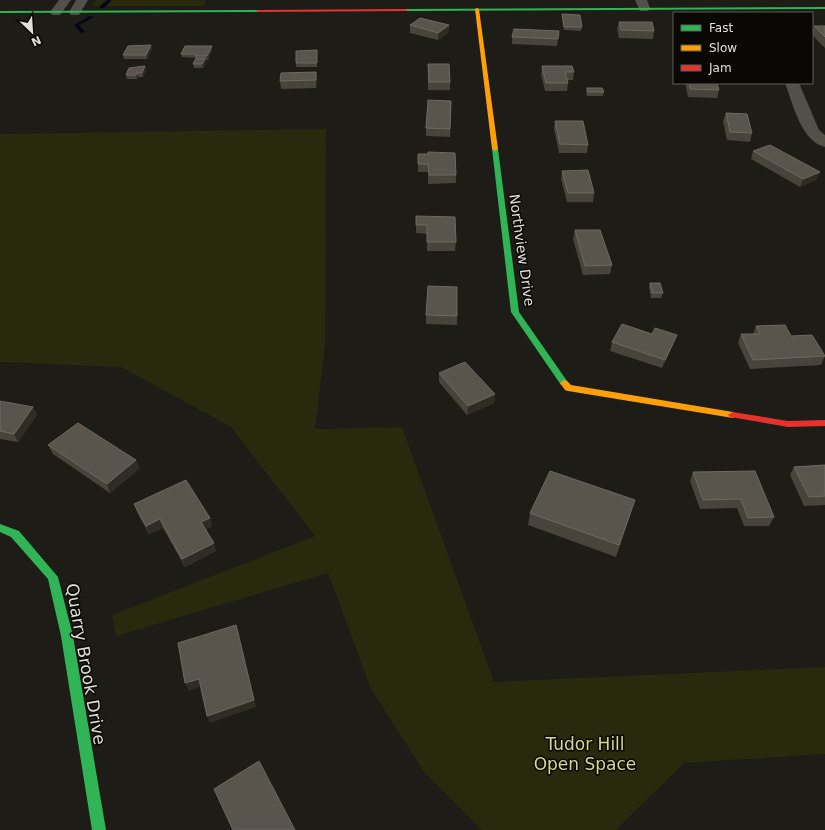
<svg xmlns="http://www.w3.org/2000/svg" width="825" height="830" font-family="'DejaVu Sans',sans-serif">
	<rect width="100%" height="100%" fill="#1d1c16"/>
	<path fill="#28290d" d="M96 0H206L204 6H92Z
		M326 129 325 346 315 429 402 427 494 682 825 667V754L684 763 616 830H482L424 772 371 689 328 573 116 636 112 615 315 536 231 427 121 367 0 362V134Z"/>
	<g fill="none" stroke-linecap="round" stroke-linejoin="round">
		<path fill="#03071e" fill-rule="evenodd" d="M107 0H112L104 8H100V6Z
			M90 16 94 17 79 25 85 32 81 33 74 25Z"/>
		<path fill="#525049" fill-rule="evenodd" d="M59 0H71L60 15H52L50 12Z
			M76 0H88L79 15H71L69 12Z
			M635 0H647L650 8 648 11H640Z
			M785 83H799L819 130 825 135V147C801 141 793 104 785 83Z"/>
		<path fill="#30b455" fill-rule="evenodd" d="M825 7V9L405 11 403 10 405 9Z
			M260 10V12H258L0 13V11Z
			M495 147 498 149 519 312 567 381 568 383 567 385H561L511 312 492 149Z
			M0 524 19 531 58 577 73 636 106 830H92L61 636 48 579 11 537 0 532Z"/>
		<path fill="#ff9f0a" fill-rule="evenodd" d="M477 8 479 9 498 149 495 151 492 149 475 9Z
			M564 380 567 381 571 385 733 412 738 415 733 418 568 391 565 390 560 383Z"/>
		<path fill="#e5322d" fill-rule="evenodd" d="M405 9 407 10V11L258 12 256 11 258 10Z
			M733 412 788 421 825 420V426L788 427 730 417 728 415Z"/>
	</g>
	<path fill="#48433b" d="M562 14 582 27 581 31 564 30 562 18Z
		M619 22 654 31 653 39 619 38 617 29Z
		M410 25H449L448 33 438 40 410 33Z
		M814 26H825V48L812 35V32Z
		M512 37 558 39 557 46 512 44Z
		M212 46V50L208 60H206V62L203 68H194L193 64 196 58 182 57 181 54Z
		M152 49 147 59H124L123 55Z
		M317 50V67H296V63Z
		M428 64 450 82V90H428Z
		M542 66 574 72 573 80H567L568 83 567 91H545L541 74Z
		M146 70 143 77H138L137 79H127L126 75Z
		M316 72 317 80 316 88 281 89 280 81Z
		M685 83H717L719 90 717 98 688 97Z
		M587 88 604 92 603 96H587L586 92Z
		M451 101 450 137 426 136V128Z
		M726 113 752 133 750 142 727 140 723 121Z
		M555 121 588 145 587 153H559L554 129Z
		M753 151 816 180 800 187 751 159Z
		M418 154 456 175V183L428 184V172H418Z
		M562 171 594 193 593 202H567L561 179Z
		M416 216 456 242 455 251H427V234L416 233Z
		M575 230 612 265 610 274 583 275 573 239Z
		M650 283 663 293 661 298H651L649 287Z
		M426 315 457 316V325L426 324Z
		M756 326 791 336 825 356 821 365 750 369 738 343 741 334H753Z
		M612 342 674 343 662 368 610 351Z
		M439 373 495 394 494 403 467 415 439 382Z
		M0 401 33 407 37 415 18 442 0 439Z
		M48 445 140 468 110 493 53 454Z
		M825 465V505L804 506 790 475 794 467Z
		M693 472 774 517 769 526H744L737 508 700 509 690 481Z
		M134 504 212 526 206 529 216 551 185 567 163 528 149 534 137 512Z
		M530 513H631L616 557 528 525Z"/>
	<path fill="#302c25" d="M449 25 448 33 438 40V33Z
		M151 45 152 49 147 59 146 55Z
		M212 46V50L208 60 207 56Z
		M205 58 206 62 203 68 202 64Z
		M145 66 146 70 143 77 142 73Z
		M316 72 317 80 316 88Z
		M137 73 138 77 137 79 136 75Z
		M820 172 816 180 800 187 803 179Z
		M677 335 674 343 662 368 665 360Z
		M495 394 494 403 467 415 468 406Z
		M33 407 37 415 18 442 14 434Z
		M136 460 140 468 110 493 107 484Z
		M210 518 212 526 204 530 201 522Z
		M160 519 163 528 149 534 146 526Z
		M214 543 216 551 185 567 182 559Z
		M236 625 239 633 256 707 210 723 207 716Z
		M199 679 202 686 189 691 185 683Z"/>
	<path fill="#59544c" stroke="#6e6962" d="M562 14 580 15 582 27H564Z
		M420 18 449 25 438 33 410 25Z
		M619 22H652L654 31 621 30Z
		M814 26H825V37Z
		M514 29 559 31 558 39 512 37Z
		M151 45 146 55H123L128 46Z
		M185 46H212L207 56H195L196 54H181Z
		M317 50V63H296V51Z
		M196 58H205L202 64H193Z
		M428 64H449L450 82H429Z
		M145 66 142 73H137L136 75H126L129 68Z
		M542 66H572L574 72H565L568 83H546Z
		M316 72V80L280 81 281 73Z
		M689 83H717L719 90 690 89Z
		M587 88H602L604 92H588Z
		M428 100 451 101 450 129 426 128Z
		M726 113 747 114 752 133 730 132Z
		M555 121H583L588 145 560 144Z
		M770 145 820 172 803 179 753 151Z
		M428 152 455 153 456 175H429L428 164H418V154H428Z
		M588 170 594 193H568L562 171Z
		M416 216 455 217 456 242H427V225H416Z
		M575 230H600L612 265 585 266Z
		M650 283H660L663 293H652Z
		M428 286 457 287V316L426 315Z
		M622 324 652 334 655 328 677 335 665 360 612 342Z
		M785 325 791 336 812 335 825 356 753 360 741 334H760L756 326Z
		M465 362 495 394 468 406 439 373Z
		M0 401 33 407 14 434 0 431Z
		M78 423 136 460 107 484 48 445Z
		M825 465V496L809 497 794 467Z
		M550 471 635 500 619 545 530 513Z
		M755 471 774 517 748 518 741 499 703 500 693 472Z
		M186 480 210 518 201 522 214 543 182 559 160 519 146 526 134 504Z
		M236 625 254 700 207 716 199 679 185 683 178 643Z
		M259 761 295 830H233L214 789Z"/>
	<g text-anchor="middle" stroke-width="3" stroke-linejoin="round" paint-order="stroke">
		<g font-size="14" fill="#e1dfd8" stroke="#090804">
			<text transform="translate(522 250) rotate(82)" y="5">Northview Drive</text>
		</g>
		<g font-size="17" fill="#e1dfd8" stroke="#090804">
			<text transform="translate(86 664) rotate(80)" y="6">Quarry Brook Drive</text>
		</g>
		<g font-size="17" fill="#d5da8f" stroke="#090804">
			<text x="585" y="750">Tudor Hill<tspan x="585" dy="20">Open Space</tspan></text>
		</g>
	</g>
	<rect x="673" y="12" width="140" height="72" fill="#090804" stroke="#5f5e59"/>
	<rect x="681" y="25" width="20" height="6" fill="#30b455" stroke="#5f5e59"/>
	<text x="709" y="32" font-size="12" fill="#e1dfd8">Fast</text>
	<rect x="681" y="45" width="20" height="6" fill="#ff9f0a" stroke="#5f5e59"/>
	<text x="709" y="52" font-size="12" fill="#e1dfd8">Slow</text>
	<rect x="681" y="65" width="20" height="6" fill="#e5322d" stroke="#5f5e59"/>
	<text x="709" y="72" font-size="12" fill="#e1dfd8">Jam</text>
	<g transform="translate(32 32) rotate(155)" stroke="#090804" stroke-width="3" paint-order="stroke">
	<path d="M0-3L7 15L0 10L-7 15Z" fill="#e1dfd8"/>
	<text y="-6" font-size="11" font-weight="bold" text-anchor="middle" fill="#e1dfd8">N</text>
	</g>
</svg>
